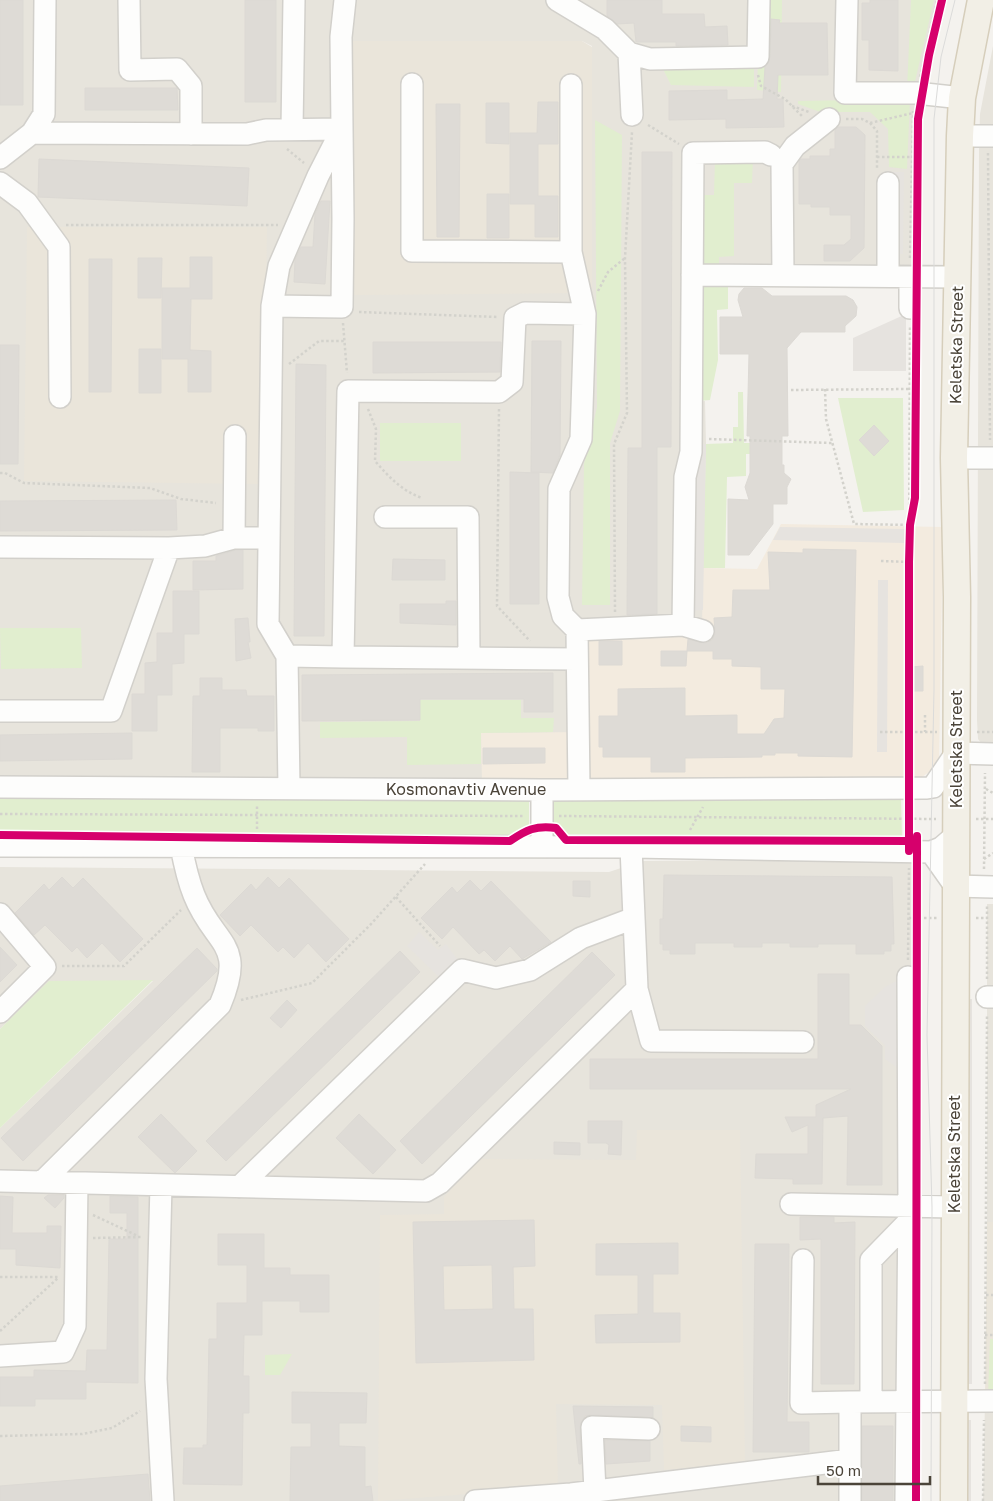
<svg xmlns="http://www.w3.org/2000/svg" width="993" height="1501" font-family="'Golos Text',sans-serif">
	<rect width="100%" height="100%" fill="#f4f2ee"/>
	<path fill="#e7e4dc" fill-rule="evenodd" d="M0 0H945L923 94 920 270H693L695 402 705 401 706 444 703 629 584 732 482 784 0 781ZM350 41H582L592 46V293H580Z
		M993 46V744H982L978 739 977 720 979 150 980 114Z
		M917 859V1207L906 1501H0V1128L153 981H50L0 1029V867L609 872 642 861Z
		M987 904H993V1222H987Z
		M985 1400 993 1401V1501H983Z"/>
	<path fill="#f3ebdf" d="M781 524 943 527 939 761 936 767 922 777 901 779 482 784 481 733 584 732 582 641 592 635 702 629 703 568 757 569Z"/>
	<path fill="#eae5da" d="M350 41H582L592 47V293L353 295Z
		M27 227H267L263 484 24 481Z
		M637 1130H740L745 1462 664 1470 662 1405 556 1404 558 1487 378 1501 380 1215 444 1214V1197L481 1159 636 1160Z
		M987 1222H993V1401L985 1400Z"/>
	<path fill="#e1eecf" d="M760 0H782L781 92 757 90Z
		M911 0H934L913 90 907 89Z
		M754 61V87L671 85 660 63Z
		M910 99 907 169 889 167 888 129 870 112H820L798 104V101Z
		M595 120 622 135 620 411 610 443V605H582L584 464 597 407Z
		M753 158 752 183H734V256L719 257V267H702L698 195H714L715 159Z
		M699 283H728V309L717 310 718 360 710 400 698 401Z
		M738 392H743L744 443H751L752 454H746V476L727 477 725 568H703L706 444 733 443V427H738Z
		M838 398H903L904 510 863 512Z
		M380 423H461V461H380Z
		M0 628H81L82 668 1 669Z
		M420 700H521V718H554L553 732 481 733V764L407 765V737L320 738V722L420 721Z
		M0 793 529 796V839L0 833Z
		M547 795 901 797 902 839 548 834Z
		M153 980 0 1128V1029L49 981Z
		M990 1339H993V1396H988Z
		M292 1354 280 1375H265V1355Z"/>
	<path fill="#e6e3df" d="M887 172H904L903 254H886Z
		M906 314V371H853V338Z
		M693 444H706L703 610 686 611Z
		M780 527 905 529 904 543 773 540Z
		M878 580H888L887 752H877Z
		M419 932 438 950 446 944 460 963 439 977 407 946Z
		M904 977 898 1068 885 1059V1045L865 1026V1006L885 987Z
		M966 999H972V1384H966Z
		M967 1420H971V1501H967Z"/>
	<path fill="#dedbd6" stroke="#dcd9d4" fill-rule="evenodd" d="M0 0H23V105H0Z
		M245 0H276V102H245Z
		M607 0H662V14H704L705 27 727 26 728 45 676 46V42H636L634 23 617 24 607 16Z
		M870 0H898V71L869 70V40H862V3H870Z
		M771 19 780 20 779 23H827L828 75H778L777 99H783L784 127 726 128V119L669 120V91L727 90V100L763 99 765 67 770 57Z
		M85 88H177L178 110H85Z
		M538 102H558V144H538V196H558V237H535V204H510V133H537Z
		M486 103H509V144L486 143Z
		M436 104H460L459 237H437Z
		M838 127H856L865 135 864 248 850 261H824V245H844L851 239V215H830V207H811V204H799V161L801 159H810V156H830V149H835V130Z
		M642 152H672L671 447H657V614L627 615 628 448H642Z
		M39 159 249 168 247 206 38 197Z
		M487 194H509V238H487Z
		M321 201H330L325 284 294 282 295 260 301 247H313L315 214Z
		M190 257H212V299H191L190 350 211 351V392H188V359H162V288H190Z
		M138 258H162L161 298H138Z
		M89 259H112L111 392H89Z
		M744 288H762L772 296H846L853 300 857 307 856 316 845 326V332H801L787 348 788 436H782V465H784V473L791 479 787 487V504H773V524L749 555H728V499L749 500 745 487 750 473V436H747L749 354H720V317H743L738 300 739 294Z
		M532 341H561L560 455 553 473 531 472Z
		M373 342H501L500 372 373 373Z
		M0 345H19L18 464H0Z
		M139 349H161V393H139Z
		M296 364 326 365 324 636H294Z
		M874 425 889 441 874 456 859 440Z
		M510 472 539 473V604H510Z
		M176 500 177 530 0 531V501Z
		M803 549 856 550 852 757 798 756V753H775V755H762V757L685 758V772H651V757H603V747H599V716H618V689L685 688V716L737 715V734H764L774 719 784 718 785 689H761V667L732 666V659H713V651H687L688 639 705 643 712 640 715 634 714 618 732 617 733 590H770L768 552 803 553Z
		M236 550H243V589L193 590V561H216V556Z
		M393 559 445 560V580H392Z
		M173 591H199V634H184V663L172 664V695H157V731H132V694H145V663L157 662V633H173Z
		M446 601H456V625L400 623V604H446Z
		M248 618 250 642H248L251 658 236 661 235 619Z
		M599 641H622V665H599Z
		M661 651H687L686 666H661Z
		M923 666V691H911V667Z
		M553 673V712H524V699H420V720L302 721V675Z
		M200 678H222V690H246L247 696H274V731H258V728H220V772H192L193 696H200Z
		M132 733V759L0 761V735Z
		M483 748H545V763L483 764Z
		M664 875 892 877 894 944H891V951H884V954H856V944H818V947H790V943H762V947H734V943H695V954H670V950H663V944H660V919H663Z
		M62 877 73 888 83 878 143 939 120 962 102 943 87 958 77 947 72 952 45 925 34 935 15 913 44 884 49 890Z
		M268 877 279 888 289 878 349 939 326 962 308 943 294 958 283 947 278 952 251 925 240 936 220 915 251 884 256 890Z
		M470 880 481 891 491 881 551 942 522 959 510 946 495 961 484 950 479 954 453 927 442 939 421 918 452 887 457 893Z
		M573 881H590V897L573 896Z
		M0 947 17 965 0 982Z
		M197 948 217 969V971L23 1161 1 1138Z
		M400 951 420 972 226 1161 206 1141Z
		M592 952 615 975 422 1164 400 1141Z
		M818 974H849V1025H861L882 1046V1185H847L848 1116 823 1118 822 1184H793V1179L755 1178 756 1154H808V1125L792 1132 785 1117H816V1105L851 1089H590V1059H818Z
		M287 1000 297 1010 281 1028 270 1018Z
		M161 1114 197 1151 175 1173 138 1137Z
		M359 1114 396 1150 373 1174 336 1138Z
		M588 1121H622L621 1155 608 1154 609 1145 606 1143H588Z
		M554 1142 580 1143V1155L554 1154Z
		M48 1195H64V1198L55 1208 44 1198Z
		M0 1196 13 1197 12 1233H47V1226H61L60 1268 16 1265V1249H0Z
		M110 1196 138 1197V1383L86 1382V1399H35V1406H0V1377H34V1370L86 1371 87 1350H107L109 1239H127V1213H110Z
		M800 1217H834V1223L855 1222 854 1384H821V1239L800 1240Z
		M534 1220 535 1266 513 1267 514 1309H533L534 1360 416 1363 413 1222ZM492 1265 493 1309 444 1310 443 1266Z
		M218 1234H264V1268H290V1275H329V1312H300V1301H262V1335H244L243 1376H249V1413H243L242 1485 183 1484 184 1448H203V1445H207L209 1339H217V1303H247V1265H218Z
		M678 1243V1274H653V1313H680V1342L596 1343 595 1315 638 1314V1275H596V1244Z
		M755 1244H789L787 1422H809V1452H753Z
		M292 1392 367 1393 366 1423H339V1446L365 1447V1487L371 1486 373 1501H290L291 1447H311V1423H292Z
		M573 1406 653 1407V1418L592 1415 585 1416 580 1427 581 1464H579Z
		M681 1426 711 1427V1442L681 1441Z
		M862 1426H893V1501H862Z
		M605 1440 650 1441V1461L606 1464Z
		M148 1474 150 1501H0V1486Z"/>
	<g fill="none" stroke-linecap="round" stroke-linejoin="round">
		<defs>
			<path id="minor" d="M129 0 130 70 177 69 191 86V134
				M557 0 605 29 629 53 650 59 758 57 759 0
				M847 0 845 93H916L962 98
				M629 53 632 115
				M412 84V251L571 252
				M571 85V252L585 314
				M292 129 294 0
				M32 133 247 134 266 130 342 129 318 176 279 266 272 306 268 624 287 656
				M960 136H993
				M0 158 32 133 44 114 45 0
				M0 183 27 203 59 247 60 397
				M888 183V276
				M692 275 958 277
				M783 275 782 164 795 146 829 119
				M910 277V308
				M272 306 342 307 343 219 341 37 345 0
				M954 458H993
				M385 517H468L469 658
				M234 538 235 436
				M0 547 169 548 205 546 234 538H269
				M683 625 685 477 691 452 693 153 765 152 771 155
				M343 657 577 659
				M0 711H111L169 548
				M0 787 542 790 927 788 933 787 956 753 993 754
				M289 788 287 656 343 657 348 391 499 392 512 382 515 318 525 313 585 314 581 439 559 489 558 597 563 616 577 630
				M579 789 577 630 683 625 703 631
				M542 790V847
				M0 846 631 847 931 852 941 848 956 835
				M931 852 955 886 993 887
				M0 914 45 967 0 1012
				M637 989 651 1041 803 1042
				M987 997H993
				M0 1181 426 1191 440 1183 637 989 631 847
				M42 1182 220 1005C247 942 214 946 194 895 188 880 184 862 181 846
				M161 1185 156 1379 163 1501
				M239 1187 462 970 496 978 530 970 581 938 634 918
				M791 1204 954 1207
				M803 1260 801 1403 850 1402
				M0 1356 63 1352 75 1326 77 1183
				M871 1402V1260L909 1221
				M850 1460V1501
				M595 1491 592 1427 649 1429
				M475 1501 571 1494 850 1460V1402L993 1401
				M906 1501 909 1206 908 977"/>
			<path id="major" d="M954 1501 957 597 954 458 960 136 962 98 981 0"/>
		</defs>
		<use href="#minor" stroke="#d2d0cb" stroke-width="24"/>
		<use href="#major" stroke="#d6cebb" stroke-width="29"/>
		<path stroke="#d3d2cc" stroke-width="2.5" stroke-dasharray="2.5 2.5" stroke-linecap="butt" d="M758 75 761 86 785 99 803 117
			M920 77 937 0
			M792 106 809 112
			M846 119H862L870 123 913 113
			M870 123 877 131V169
			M648 125 679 144
			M287 149 304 163
			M988 153 990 440
			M877 157H912
			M66 225H278
			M910 258 913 111
			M598 291 608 272 625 258
			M359 312 498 317
			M343 323 347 373
			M289 364 319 341H345
			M825 389 826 419 854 524 910 525
			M791 390 909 389
			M368 409 376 429 375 461C389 477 402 491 422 498
			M499 409 497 606 530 641
			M709 439 832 443
			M0 473H5L24 483 150 488 181 499 216 503
			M881 561 909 562
			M615 612 614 444 627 413 625 258 632 132
			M925 715V732
			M880 732H937
			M977 732H993
			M908 770 910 326
			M986 789 993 793
			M0 814 523 816
			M559 816 936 819
			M976 819H993
			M257 829V805
			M690 830 703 807
			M909 835V806
			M984 859 993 853
			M984 869 985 773
			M396 897 440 946
			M909 918H937
			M976 918H987
			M908 960 909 868
			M62 966H124L181 910
			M987 979V905
			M241 1000 312 983 371 924 425 864
			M93 1215 138 1236
			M93 1238 142 1237
			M0 1277H58
			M986 1295H993
			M0 1331 58 1278
			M985 1335H993
			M985 1384 987 1015
			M0 1436 82 1434 112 1428 140 1411
			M983 1501 984 1420"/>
		<use href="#minor" stroke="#fdfdfc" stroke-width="21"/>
		<use href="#major" stroke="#f2efe6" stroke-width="26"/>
		<path stroke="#dbdbda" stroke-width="1" d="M931 1501 932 1207 927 1035 934 690V119L941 57 955 0"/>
		<defs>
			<path id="cycleway" d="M0 835 510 841C526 830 536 825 556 828L566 840 909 841
				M909 851V562L910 525 915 498 918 119 929 55 942 0
				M916 1501 917 836"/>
		</defs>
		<use href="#cycleway" stroke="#fff" stroke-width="11"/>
		<use href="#cycleway" stroke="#d6006c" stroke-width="8"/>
	</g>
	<g text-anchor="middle" stroke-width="4" stroke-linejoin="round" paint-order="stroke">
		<g font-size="16" fill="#4b4439" stroke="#fff">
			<text transform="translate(956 345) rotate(-89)" y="6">Keletska Street</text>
			<text transform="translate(956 749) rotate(-90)" y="6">Keletska Street</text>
			<text x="466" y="795">Kosmonavtiv Avenue</text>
			<text transform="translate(954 1154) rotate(-90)" y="6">Keletska Street</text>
		</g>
	</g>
	<path d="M818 1476v8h112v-8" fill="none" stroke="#4b4439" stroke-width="2.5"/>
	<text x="826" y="1476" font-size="15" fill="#4b4439" stroke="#ffffff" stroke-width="4" paint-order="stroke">50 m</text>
</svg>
